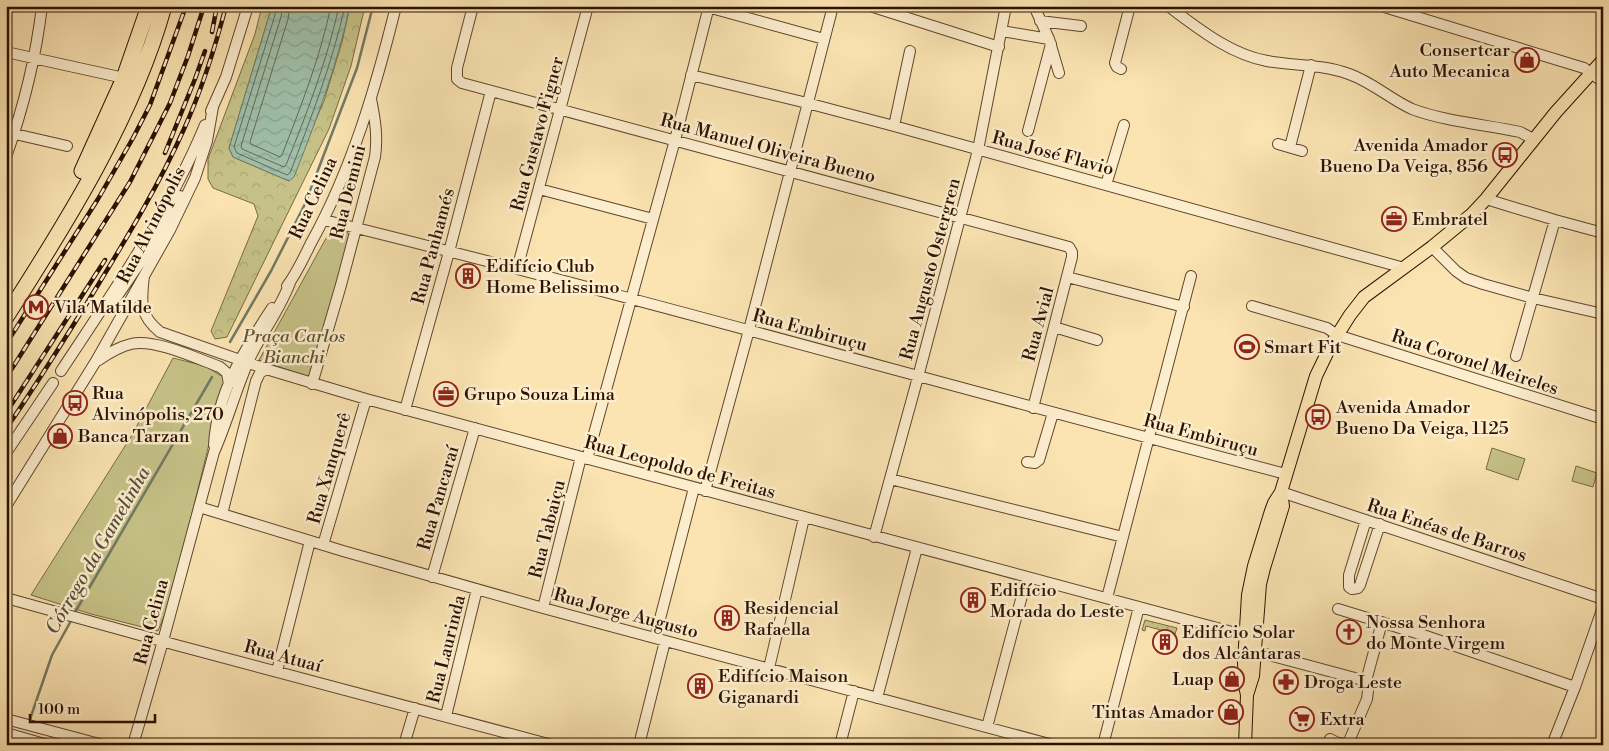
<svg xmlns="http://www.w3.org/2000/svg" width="1609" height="751" font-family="'Libre Bodoni',serif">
	<defs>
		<pattern id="grass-dots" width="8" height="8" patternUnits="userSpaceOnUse" patternTransform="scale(1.25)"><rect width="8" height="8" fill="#c6c287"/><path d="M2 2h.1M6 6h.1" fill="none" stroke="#aaa673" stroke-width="1.8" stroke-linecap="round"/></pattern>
		<pattern id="forest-crowns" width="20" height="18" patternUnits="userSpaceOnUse" patternTransform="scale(1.25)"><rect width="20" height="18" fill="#c6c287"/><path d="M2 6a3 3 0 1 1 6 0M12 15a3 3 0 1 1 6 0" fill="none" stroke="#aaa673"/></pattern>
		<pattern id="water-waves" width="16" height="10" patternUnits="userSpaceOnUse" patternTransform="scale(1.25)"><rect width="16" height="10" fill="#9fbfa9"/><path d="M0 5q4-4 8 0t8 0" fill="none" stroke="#89a390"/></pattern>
	</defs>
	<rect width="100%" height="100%" fill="#fbe4b2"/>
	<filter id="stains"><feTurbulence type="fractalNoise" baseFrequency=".004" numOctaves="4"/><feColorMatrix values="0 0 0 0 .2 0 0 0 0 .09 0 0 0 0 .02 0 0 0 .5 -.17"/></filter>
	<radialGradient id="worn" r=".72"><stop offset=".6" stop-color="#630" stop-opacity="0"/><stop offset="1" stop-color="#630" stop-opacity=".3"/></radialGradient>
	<path fill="url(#grass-dots)" stroke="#786a44" d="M1145 620 1177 628 1175 634 1146 626 1145 631 1142 630Z"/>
	<path fill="url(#forest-crowns)" stroke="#786a44" d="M262 6H272L229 148 233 157 289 181 324 101 342 42 350 6H365L351 66 329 129 227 337 215 339 211 331 258 216 254 204 213 188 208 179V159L255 34Z"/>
	<path fill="#c6c287" stroke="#786a44" d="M336 229 347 232 350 237 309 377 259 360 330 231Z
		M173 358 205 366 225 378 191 518 166 612 158 631 91 614 31 595 132 435Z
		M1492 448 1525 459 1518 480 1486 469Z
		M1576 466 1597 473 1593 487 1572 481Z"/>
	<path fill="url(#water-waves)" stroke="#717a66" d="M272 6H350C337 66 316 121 294 177L289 181 233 157 229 148Z"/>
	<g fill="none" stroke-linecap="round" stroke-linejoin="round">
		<path stroke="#656856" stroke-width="1" d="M276 6 275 15 234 147 237 153 287 175 290 173C311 118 332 64 345 6
			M283 6 281 17 241 146 242 149 284 167 286 165C307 113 327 61 339 6
			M290 6 288 19 250 142 251 144 280 157 282 155C301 106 320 58 331 6"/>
		<path stroke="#717a66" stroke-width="2.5" d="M230 342 271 271 305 204 357 68 373 6
			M74 614 212 377
			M29 722 52 655 72 619"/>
		<defs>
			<path id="minor" d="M473 6 457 68V79L462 83 1069 247 1072 252V257L1033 408
				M704 6 824 39
				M870 6 999 47
				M1034 6 1049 39 1059 73
				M1168 6C1198 28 1229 54 1267 61 1294 66 1322 64 1349 74 1372 82 1390 99 1412 109 1443 121 1487 125 1520 132L1533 139
				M1381 6 1584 68 1603 82
				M1040 21 1081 26
				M1002 31 1049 39
				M6 52 124 78
				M1121 69 1117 67 1115 63 1130 6
				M691 75 807 103 894 126 1404 268
				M211 111 226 77 248 6
				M894 126 910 51
				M1028 131 1051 44
				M15 134 67 146
				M1278 144 1302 151
				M1290 147 1311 65
				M6 157C23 109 36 57 42 6
				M1106 185 1124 125
				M539 189 653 219
				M1486 199 1555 220 1603 233
				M324 220C646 299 965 391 1286 474
				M1432 247 1456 271 1466 278 1483 284 1533 298 1603 314
				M517 269 588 6
				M144 276C141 302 139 315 160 332L266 369 366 399 1232 632 1252 631
				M1067 277 1184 307
				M287 286C297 273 304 257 311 243 352 169 376 87 396 6
				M1252 306 1327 328 1337 335 1603 419
				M109 308 144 257 180 196
				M1054 327 1097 340
				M1516 356 1555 220
				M97 361C108 354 118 347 131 344 154 338 198 359 220 367L227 373 229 384
				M61 371C113 292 169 212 205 125
				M312 384 341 285 375 157C378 136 375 119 371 99
				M405 410 449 252 491 91
				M214 445C217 392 244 351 272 308
				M6 453 53 383
				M587 459 675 140 709 6
				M1027 462 1035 463 1039 460 1053 413
				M890 479 1123 537
				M705 491 749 330 833 6
				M1281 492 1603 599
				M6 506 96 361 170 230 195 178 207 141 213 107
				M199 507 222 514 256 381 260 373 266 369
				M222 514 343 551 543 608 1053 745
				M1366 520 1349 575V587L1352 589 1358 588 1360 585 1380 524
				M874 537 918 377 978 150 1006 6
				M323 545 366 399
				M432 577 475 428
				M6 598 176 645 552 745
				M1107 598 1191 276
				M543 608 581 457
				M1338 609 1423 635 1575 687
				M655 638 694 488
				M1254 651 1366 681
				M769 668 804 518
				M277 671 310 541
				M877 698 917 548
				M446 716 477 589
				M6 719 103 745
				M987 727 1027 577
				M6 733 48 745
				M1330 739 1338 743 1346 744 1349 741 1367 699 1368 691 1366 681 1382 622
				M6 742 14 745
				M133 745 163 641 214 452C227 423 235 392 248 362 261 333 280 311 291 280
				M404 745 415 708
				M639 745 665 641
				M840 745 854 691
				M1103 745 1139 607
				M1552 745 1575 687 1603 607"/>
			<path id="major" d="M1247 695 1253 676 1260 584 1264 568 1283 506 1281 492 1316 376 1331 345 1350 315 1364 297 1432 247 1471 215 1486 199 1556 112 1603 60
				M1245 745 1247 695 1245 686 1244 662 1248 595 1254 566 1271 511 1274 503 1281 492"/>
			<path id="highway" d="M82 171 124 78 149 6
				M6 317C67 222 134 115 164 6"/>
		</defs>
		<use href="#minor" stroke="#5f462e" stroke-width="12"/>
		<use href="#major" stroke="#2b1202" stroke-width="14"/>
		<use href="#highway" stroke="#2b1202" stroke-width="17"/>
		<use href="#minor" stroke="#fcedcd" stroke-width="10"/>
		<use href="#major" stroke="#fbe4b2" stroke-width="12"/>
		<use href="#highway" stroke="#fbe4b2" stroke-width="15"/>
		<defs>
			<path id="rail" d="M212 32 217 6
				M165 153 195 79 205 51
				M6 344 98 199 133 138 150 105 186 6
				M6 378 130 182 170 103 188 56 204 6
				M6 413 105 260
				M6 429C38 382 68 334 98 285 129 234 160 183 184 129 202 89 215 48 226 6"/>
		</defs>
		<use href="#rail" stroke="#2b1202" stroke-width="4.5"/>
		<use href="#rail" stroke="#fcedcd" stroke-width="2.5" stroke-dasharray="8" stroke-linecap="butt"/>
	</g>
	<defs>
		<symbol id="shop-ring" viewBox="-11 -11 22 22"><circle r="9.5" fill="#fcedcd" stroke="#8f2418" stroke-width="1.5"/><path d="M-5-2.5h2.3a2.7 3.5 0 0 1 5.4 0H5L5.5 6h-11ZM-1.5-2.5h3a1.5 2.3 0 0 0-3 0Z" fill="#8f2418"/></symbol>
		<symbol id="bus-ring" viewBox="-11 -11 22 22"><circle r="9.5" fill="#fcedcd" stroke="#8f2418" stroke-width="1.5"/><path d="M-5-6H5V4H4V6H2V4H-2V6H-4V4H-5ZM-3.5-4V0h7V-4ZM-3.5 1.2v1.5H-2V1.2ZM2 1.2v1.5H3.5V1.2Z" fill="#8f2418"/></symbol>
		<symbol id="office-ring" viewBox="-11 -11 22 22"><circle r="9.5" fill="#fcedcd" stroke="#8f2418" stroke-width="1.5"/><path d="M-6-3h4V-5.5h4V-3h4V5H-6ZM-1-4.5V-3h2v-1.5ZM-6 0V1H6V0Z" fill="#8f2418"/></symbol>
		<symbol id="building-ring" viewBox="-11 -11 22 22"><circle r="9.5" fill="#fcedcd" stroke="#8f2418" stroke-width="1.5"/><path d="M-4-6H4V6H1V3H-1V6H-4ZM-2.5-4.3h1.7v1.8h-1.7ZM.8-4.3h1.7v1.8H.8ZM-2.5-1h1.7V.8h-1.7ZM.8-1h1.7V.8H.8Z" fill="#8f2418"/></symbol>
		<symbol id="metro-ring" viewBox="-11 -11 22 22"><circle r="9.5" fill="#fcedcd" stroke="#8f2418" stroke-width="1.5"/><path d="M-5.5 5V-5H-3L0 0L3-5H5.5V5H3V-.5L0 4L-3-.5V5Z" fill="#8f2418"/></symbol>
		<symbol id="stadium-ring" viewBox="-11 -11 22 22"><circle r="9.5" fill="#fcedcd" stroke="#8f2418" stroke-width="1.5"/><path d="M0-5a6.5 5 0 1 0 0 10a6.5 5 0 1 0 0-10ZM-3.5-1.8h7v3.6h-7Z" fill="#8f2418"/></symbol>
		<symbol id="church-ring" viewBox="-11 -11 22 22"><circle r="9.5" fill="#fcedcd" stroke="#8f2418" stroke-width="1.5"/><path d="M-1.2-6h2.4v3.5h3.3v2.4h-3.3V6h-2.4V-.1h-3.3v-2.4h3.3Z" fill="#8f2418"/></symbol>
		<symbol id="pharmacy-ring" viewBox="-11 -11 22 22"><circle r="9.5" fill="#fcedcd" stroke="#8f2418" stroke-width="1.5"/><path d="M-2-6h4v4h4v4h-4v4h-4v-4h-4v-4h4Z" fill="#8f2418"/></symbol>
		<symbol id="supermarket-ring" viewBox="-11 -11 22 22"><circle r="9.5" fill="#fcedcd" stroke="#8f2418" stroke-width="1.5"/><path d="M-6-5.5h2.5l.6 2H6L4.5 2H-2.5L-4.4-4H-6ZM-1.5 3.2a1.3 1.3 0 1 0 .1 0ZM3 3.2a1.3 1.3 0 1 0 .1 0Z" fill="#8f2418"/></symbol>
	</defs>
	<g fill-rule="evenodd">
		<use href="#shop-ring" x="1513" y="46" width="28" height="28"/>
		<use href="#bus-ring" x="1491" y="141" width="28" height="28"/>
		<use href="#office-ring" x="1380" y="205" width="28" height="28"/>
		<use href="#building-ring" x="454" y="262" width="28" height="28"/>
		<use href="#metro-ring" x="22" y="293" width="28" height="28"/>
		<use href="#stadium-ring" x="1233" y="333" width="28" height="28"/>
		<use href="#office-ring" x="432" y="380" width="28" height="28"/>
		<use href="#bus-ring" x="61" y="389" width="28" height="28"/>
		<use href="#bus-ring" x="1304" y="403" width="28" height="28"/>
		<use href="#shop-ring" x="46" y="422" width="28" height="28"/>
		<use href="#building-ring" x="959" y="586" width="28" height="28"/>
		<use href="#building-ring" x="713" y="604" width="28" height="28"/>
		<use href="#church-ring" x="1335" y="618" width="28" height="28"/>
		<use href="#building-ring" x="1151" y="628" width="28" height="28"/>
		<use href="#shop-ring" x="1218" y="665" width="28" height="28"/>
		<use href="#pharmacy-ring" x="1272" y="668" width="28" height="28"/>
		<use href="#building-ring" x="686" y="672" width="28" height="28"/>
		<use href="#shop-ring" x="1217" y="698" width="28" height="28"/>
		<use href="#supermarket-ring" x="1288" y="705" width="28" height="28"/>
	</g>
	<g text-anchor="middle" stroke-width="5" stroke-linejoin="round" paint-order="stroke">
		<g font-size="18" fill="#2b1202" stroke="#fcedcd" text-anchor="start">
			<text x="1510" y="56" text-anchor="end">Consertcar<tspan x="1510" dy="21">Auto Mecanica</tspan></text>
			<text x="1488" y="151" text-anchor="end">Avenida Amador<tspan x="1488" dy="21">Bueno Da Veiga, 856</tspan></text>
			<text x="1412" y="225">Embratel</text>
			<text x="486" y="272">Edifício Club<tspan x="486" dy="21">Home Belissimo</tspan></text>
			<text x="54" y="313">Vila Matilde</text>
			<text x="1264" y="353">Smart Fit</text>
			<text x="92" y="399">Rua<tspan x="92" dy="21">Alvinópolis, 270</tspan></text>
			<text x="464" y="400">Grupo Souza Lima</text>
			<text x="1336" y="413">Avenida Amador<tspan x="1336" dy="21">Bueno Da Veiga, 1125</tspan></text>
			<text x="78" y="442">Banca Tarzan</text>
			<text x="990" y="596">Edifício<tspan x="990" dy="21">Morada do Leste</tspan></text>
			<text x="744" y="614">Residencial<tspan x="744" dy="21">Rafaella</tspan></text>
			<text x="1366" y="628">Nossa Senhora<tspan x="1366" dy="21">do Monte Virgem</tspan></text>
			<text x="1182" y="638">Edifício Solar<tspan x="1182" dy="21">dos Alcântaras</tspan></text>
			<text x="718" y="682">Edifício Maison<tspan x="718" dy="21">Giganardi</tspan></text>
			<text x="1214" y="685" text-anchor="end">Luap</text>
			<text x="1304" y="688">Droga Leste</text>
			<text x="1214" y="718" text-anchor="end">Tintas Amador</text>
			<text x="1320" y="725">Extra</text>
		</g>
		<g font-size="18" fill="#2b1202" stroke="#fcedcd">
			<text transform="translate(537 134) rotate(-75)" y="6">Rua Gustavo Figner</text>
			<text transform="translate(768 148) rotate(15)" y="6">Rua Manuel Oliveira Bueno</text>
			<text transform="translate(1053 153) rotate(15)" y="6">Rua José Flavio</text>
			<text transform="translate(348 192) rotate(-76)" y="6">Rua Demini</text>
			<text transform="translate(313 198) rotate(-65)" y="6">Rua Celina</text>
			<text transform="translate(151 225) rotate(-63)" y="6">Rua Alvinópolis</text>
			<text transform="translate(433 246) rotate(-75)" y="6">Rua Panhamés</text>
			<text transform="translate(930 269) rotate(-75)" y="6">Rua Augusto Ostergren</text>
			<text transform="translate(1038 324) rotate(-75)" y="6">Rua Avial</text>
			<text transform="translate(810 330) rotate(15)" y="6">Rua Embiruçu</text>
			<text transform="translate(1475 362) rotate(18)" y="6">Rua Coronel Meireles</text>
			<text transform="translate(1201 435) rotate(15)" y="6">Rua Embiruçu</text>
			<text transform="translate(680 467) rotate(15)" y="6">Rua Leopoldo de Freitas</text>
			<text transform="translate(329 468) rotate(-74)" y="6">Rua Xanquerê</text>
			<text transform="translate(438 498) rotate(-74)" y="6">Rua Pancaraí</text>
			<text transform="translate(547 529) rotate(-76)" y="6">Rua Tabaiçu</text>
			<text transform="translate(1447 530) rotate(18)" y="6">Rua Enéas de Barros</text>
			<text transform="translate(626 613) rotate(15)" y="6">Rua Jorge Augusto</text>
			<text transform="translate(151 622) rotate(-75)" y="6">Rua Celina</text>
			<text transform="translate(446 649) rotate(-76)" y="6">Rua Laurinda</text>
			<text transform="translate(283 656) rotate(15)" y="6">Rua Atuaí</text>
		</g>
		<g font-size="18" font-style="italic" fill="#615031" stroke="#fcedcd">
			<text x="294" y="342">Praça Carlos<tspan x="294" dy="21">Bianchi</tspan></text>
		</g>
		<g font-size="19" font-style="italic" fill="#544f3c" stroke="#fcedcd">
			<text transform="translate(97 550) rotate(-60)" y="7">Córrego da Gamelinha</text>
		</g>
	</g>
	<rect width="1609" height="751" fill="none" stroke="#fbe4b2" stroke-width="25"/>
	<rect x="8" y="8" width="1594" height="736" fill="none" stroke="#2b1202" stroke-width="2.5"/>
	<rect x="12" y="12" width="1584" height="726" fill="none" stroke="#2b1202"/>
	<path d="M30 714v8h125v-8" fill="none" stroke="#2b1202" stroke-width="2.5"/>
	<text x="38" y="714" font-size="15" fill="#2b1202" stroke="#fcedcd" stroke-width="4" paint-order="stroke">100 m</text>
	<rect width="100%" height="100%" filter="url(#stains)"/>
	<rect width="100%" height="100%" fill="url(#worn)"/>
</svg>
